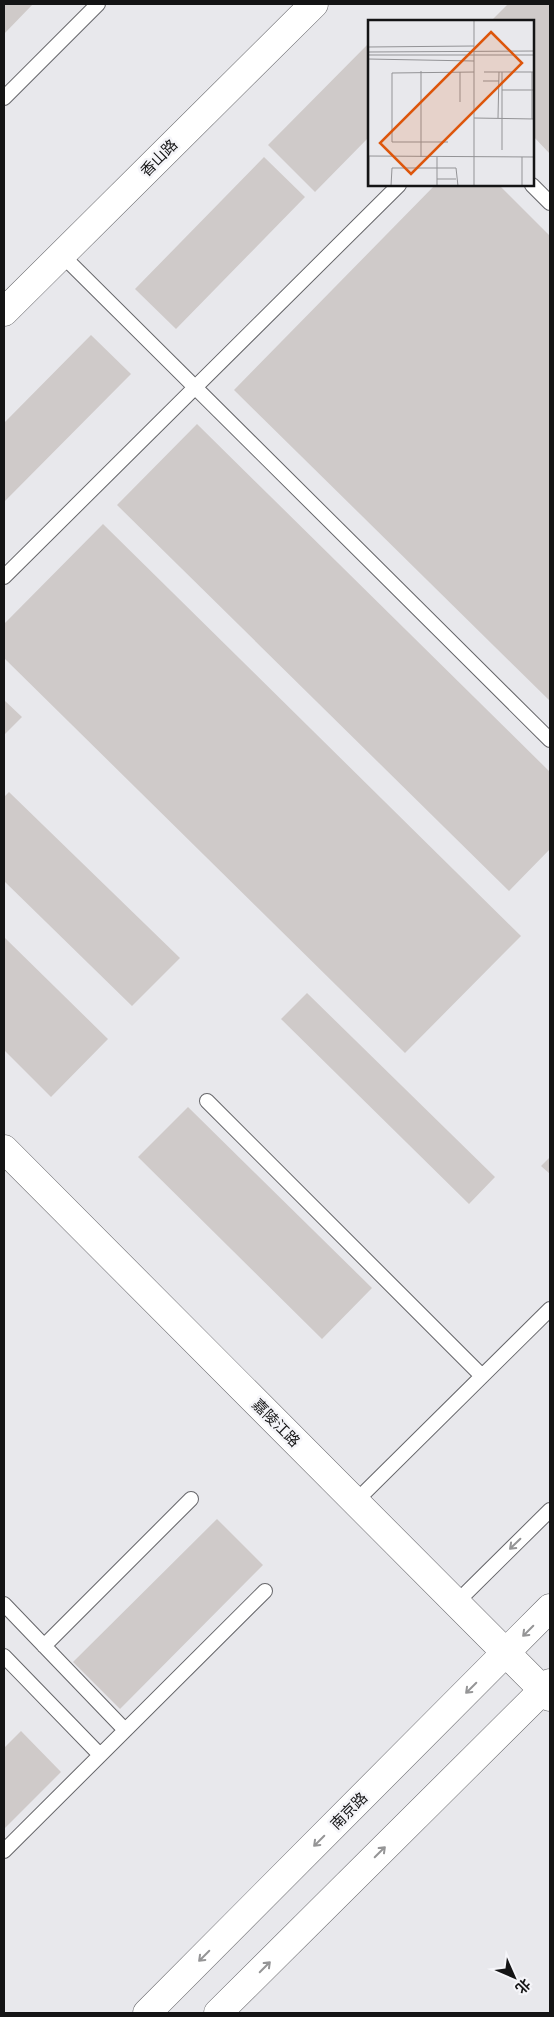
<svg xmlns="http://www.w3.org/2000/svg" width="554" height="2017" font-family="Poppins,'Noto Sans SC',sans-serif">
	<rect width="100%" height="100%" fill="#e8e8ec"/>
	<path fill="#cfcac9" d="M4 4H33L4 34Z
		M508 4H550V154L533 136V21H491Z
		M369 43V137L315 192 268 145Z
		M264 157 305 197 176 329 135 289Z
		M435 185H499L550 236V701L234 390Z
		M91 335 131 374 4 502V423Z
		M197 424 550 772V849L509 891 117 505Z
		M103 524 521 936 405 1053 4 658V624Z
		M4 700 22 717 4 735Z
		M9 792 180 958 132 1006 4 881V797Z
		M4 937 108 1039 51 1097 4 1050Z
		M307 993 495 1177 469 1204 281 1019Z
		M188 1107 372 1288 322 1339 138 1157Z
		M550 1157V1174L541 1166Z
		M217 1519 263 1565 120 1709 73 1662Z
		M21 1731 61 1772 4 1829V1748Z"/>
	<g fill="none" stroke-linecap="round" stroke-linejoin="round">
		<defs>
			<path id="lane" d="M4 98 98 4
				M532 185 550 203
				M62 255 550 740
				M4 577 399 185
				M207 1101 482 1376
				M355 1502 550 1309
				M4 1604 125 1730
				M455 1604 550 1510
				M44 1646 191 1499
				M4 1656 100 1755
				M4 1851 265 1591"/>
			<path id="secondary" d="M4 312 314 4
				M4 1149 550 1697"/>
			<path id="primary" d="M147 2013 550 1608
				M218 2013 550 1683"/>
		</defs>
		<use href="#lane" stroke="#656569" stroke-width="16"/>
		<use href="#secondary" stroke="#656569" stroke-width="29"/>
		<use href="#primary" stroke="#656569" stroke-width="29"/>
		<use href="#lane" stroke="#fff" stroke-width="14"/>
		<use href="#secondary" stroke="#fff" stroke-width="28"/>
		<use href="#primary" stroke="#fff" stroke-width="28"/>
	</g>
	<defs><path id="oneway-shaft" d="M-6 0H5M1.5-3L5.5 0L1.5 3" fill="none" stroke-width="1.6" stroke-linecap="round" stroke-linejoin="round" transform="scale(1.25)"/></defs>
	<g stroke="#959596">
		<use href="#oneway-shaft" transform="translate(515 1544) rotate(136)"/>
		<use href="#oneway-shaft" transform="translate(528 1631) rotate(135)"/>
		<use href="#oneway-shaft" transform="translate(471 1688) rotate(135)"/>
		<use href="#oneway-shaft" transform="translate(319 1841) rotate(135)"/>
		<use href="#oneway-shaft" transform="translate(380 1852) rotate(-45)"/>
		<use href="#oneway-shaft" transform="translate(204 1956) rotate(135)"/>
		<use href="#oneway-shaft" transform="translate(265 1967) rotate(-45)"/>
	</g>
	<g text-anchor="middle" stroke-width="5" stroke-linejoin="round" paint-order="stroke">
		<g font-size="15" fill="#141415" stroke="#f5f5f9">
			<text transform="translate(159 158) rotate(-45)" y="5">香山路</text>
			<text transform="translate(276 1423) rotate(45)" y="5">嘉陵江路</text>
			<text transform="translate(349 1811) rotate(-45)" y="5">南京路</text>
		</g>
	</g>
	<g transform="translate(368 20)">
		<rect width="166" height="166" fill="#e8e8ec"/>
		<path fill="none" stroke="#939396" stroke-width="1" d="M0 27 106 26M0 32 167 31M0 35H167M0 39 106 41M53 51V137M92 52V82M116 52H167M115 61H131M134 70H166M106 98 167 99M130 98 131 52M164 99V52M80 122H24V53L106 52M134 130V52M0 136 167 137M1 136V166M69 159H88M23 166 24 148H88L90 166M69 166V137M106 166V0M154 166V137"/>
		<path fill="#dd560c" fill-opacity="0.15" stroke="#dd560c" stroke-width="2.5" d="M123 12 154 43 43 154 12 123Z"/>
		<rect width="166" height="166" fill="none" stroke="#141415" stroke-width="2.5"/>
	</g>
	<rect width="554" height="2017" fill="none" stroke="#141415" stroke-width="10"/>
	<g transform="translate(514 1977) rotate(135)" stroke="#f5f5f9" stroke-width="4" paint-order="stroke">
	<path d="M0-4L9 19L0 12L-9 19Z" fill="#141415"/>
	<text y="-8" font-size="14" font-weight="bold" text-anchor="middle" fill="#141415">北</text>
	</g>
</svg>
